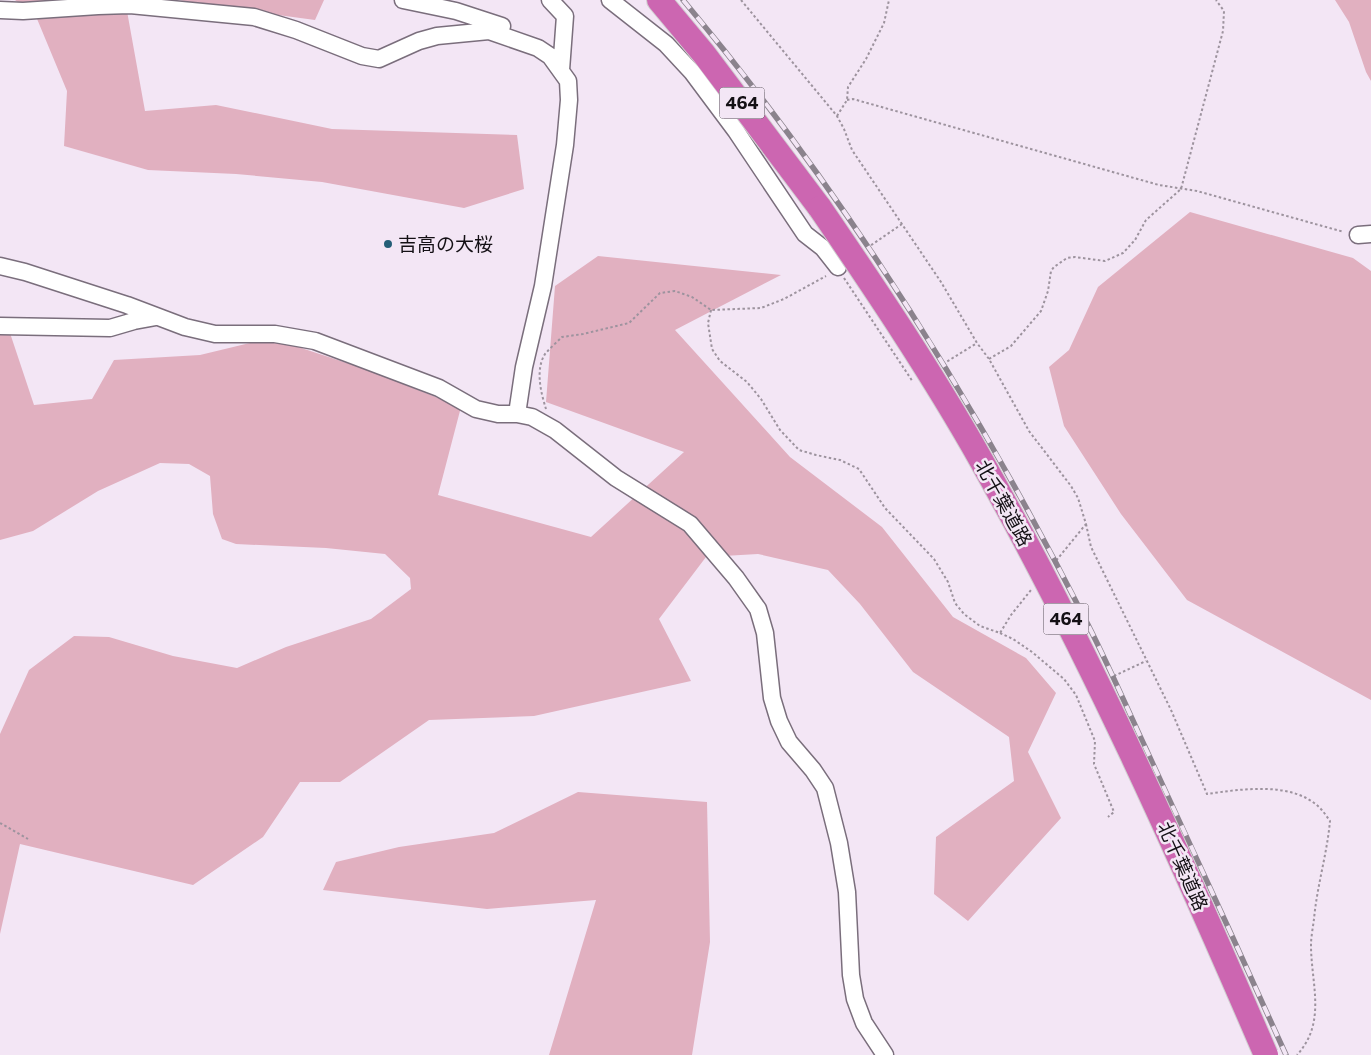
<svg xmlns="http://www.w3.org/2000/svg" width="1371" height="1055" font-family="Commissioner,'Noto Sans JP',sans-serif">
	<rect width="100%" height="100%" fill="#f3e6f5"/>
	<path fill="#e1b0c0" d="M15 0H125L145 111 216 105 332 129 517 135 524 189 464 208 322 182 236 174 148 170 64 146 67 91 35 14Z
		M179 0H324L315 20 198 4Z
		M1335 0H1371V81L1366 72 1349 22Z
		M1190 212 1353 258 1371 271V700L1187 600 1121 514 1064 426 1049 367 1069 350 1098 287Z
		M598 256 781 275 675 330 790 457 882 527 953 617 1026 658 1056 693 1028 752 1061 818 968 921 934 894 936 837 1014 781 1009 737 913 672 860 604 828 570 758 554 706 557 659 619 691 681 534 716 429 720 340 782H300L263 837 193 885 20 844 0 934V734L29 670 74 636 109 637 173 656 237 668 286 647 371 619 411 589 410 578 385 554 326 548 236 544 222 539 213 514 210 476 189 464 160 463 98 491 33 531 0 540V321L7 324 34 405 92 399 114 360 200 355 271 338 365 369 461 407 438 495 591 537 684 452 546 402 555 286Z
		M578 792 707 802 710 942 692 1055H549L596 900 487 909 323 890 336 862 399 847 494 833Z"/>
	<g fill="none" stroke-linecap="round" stroke-linejoin="round">
		<defs>
			<path id="minor" d="M403 0 456 11 502 26
				M550 0 565 16 561 70
				M610 0 666 44 692 72 736 131 805 234 823 248 838 267
				M0 10 23 11 98 6 130 5 254 17 296 30 362 56 379 59 419 41 437 36 489 31 538 48 550 56 568 81 569 100 565 145 543 286 524 367 517 414
				M1358 235 1371 234
				M0 266 25 272 127 305 185 327 215 334H275L315 341 439 388 476 409 498 414H517L532 417 555 430 616 478 690 524 736 578 758 609 765 633 772 698 779 721 789 742 813 770 825 788 839 843 847 892 851 975 855 999 864 1023 885 1055
				M0 326 110 328 134 321 156 317"/>
			<path id="highway" d="M659 0 704 54 820 208"/>
		</defs>
		<use href="#minor" stroke="#7a6e7c" stroke-width="19"/>
		<use href="#highway" stroke="#d0cfd0" stroke-width="26"/>
		<path stroke="#9d939e" stroke-width="2" stroke-dasharray="2.5 2.5" stroke-linecap="butt" d="M741 0 837 116 844 129 852 150 941 282 977 343 989 359 1029 431 1071 486 1078 498 1086 524 1055 562
			M847 100 853 99 1159 185 1197 191 1344 232
			M837 116 847 100 848 87 866 59 884 23 889 0
			M867 248 902 224
			M844 278 913 382
			M711 310 708 323 712 349 720 361 747 382 761 399 780 430 799 450 816 455 840 460 859 469 885 508 934 559 948 582 955 603 964 614 980 626 1000 633 1011 615 1031 590
			M989 359 1011 346 1041 311 1048 291 1051 271 1054 267 1067 258 1075 257 1105 261 1123 253 1135 240 1146 220 1181 189 1223 31 1224 11 1216 0
			M943 364 977 343
			M546 409C541 393 535 370 545 354 550 348 557 342 562 337L583 334 629 323 660 293 675 291 692 297 711 310 761 308 784 299 826 276
			M1086 524 1091 547 1171 710 1207 794C1242 789 1293 781 1320 808 1324 812 1327 817 1330 821 1327 854 1317 886 1314 919 1313 927 1311 937 1311 945 1311 984 1327 1022 1297 1055
			M1000 633 1013 639 1032 652 1064 679 1076 695 1095 741 1094 764 1114 812 1108 817
			M1114 676 1146 661
			M0 823 28 839"/>
		<use href="#minor" stroke="#fff" stroke-width="16"/>
		<use href="#highway" stroke="#cc66b1" stroke-width="24"/>
		<defs>
			<path id="rail" d="M683 0C841 188 972 397 1083 615 1106 659 1125 704 1146 749 1193 850 1240 953 1286 1055"/>
		</defs>
		<use href="#rail" stroke="#8b838d" stroke-width="5.5"/>
		<use href="#rail" stroke="#f3e6f5" stroke-width="4" stroke-dasharray="11" stroke-linecap="butt"/>
		<defs>
			<path id="highway-bridge" d="M820 208C876 290 932 373 981 460 1089 652 1179 853 1266 1055"/>
		</defs>
		<use href="#highway-bridge" stroke="#d0cfd0" stroke-width="26" stroke-linecap="butt"/>
		<use href="#highway-bridge" stroke="#cc66b1" stroke-width="24"/>
	</g>
	<circle fill="#245e77" stroke="#f3e6f5" stroke-width="2" cx="388" cy="244" r="5"/>
	<g text-anchor="middle" stroke-width="5" stroke-linejoin="round" paint-order="stroke">
		<g fill="#f3e6f5" stroke="#575058" stroke-width="1">
			<rect x="719.5" y="87.5" width="45" height="31" rx="4"/>
			<rect x="1043.5" y="603.5" width="45" height="31" rx="4"/>
		</g>
		<g font-size="18" font-weight="bold" fill="#141015">
			<text x="742" y="109">464</text>
			<text x="1066" y="625">464</text>
		</g>
		<g font-size="19" fill="#141015" stroke="#f3e6f5" text-anchor="start">
			<text x="398" y="251">吉高の大桜</text>
		</g>
		<g font-size="19" fill="#141015" stroke="#f3e6f5">
			<text transform="translate(1004 503) rotate(61)" y="7">北千葉道路</text>
			<text transform="translate(1183 866) rotate(66)" y="7">北千葉道路</text>
		</g>
	</g>
</svg>
